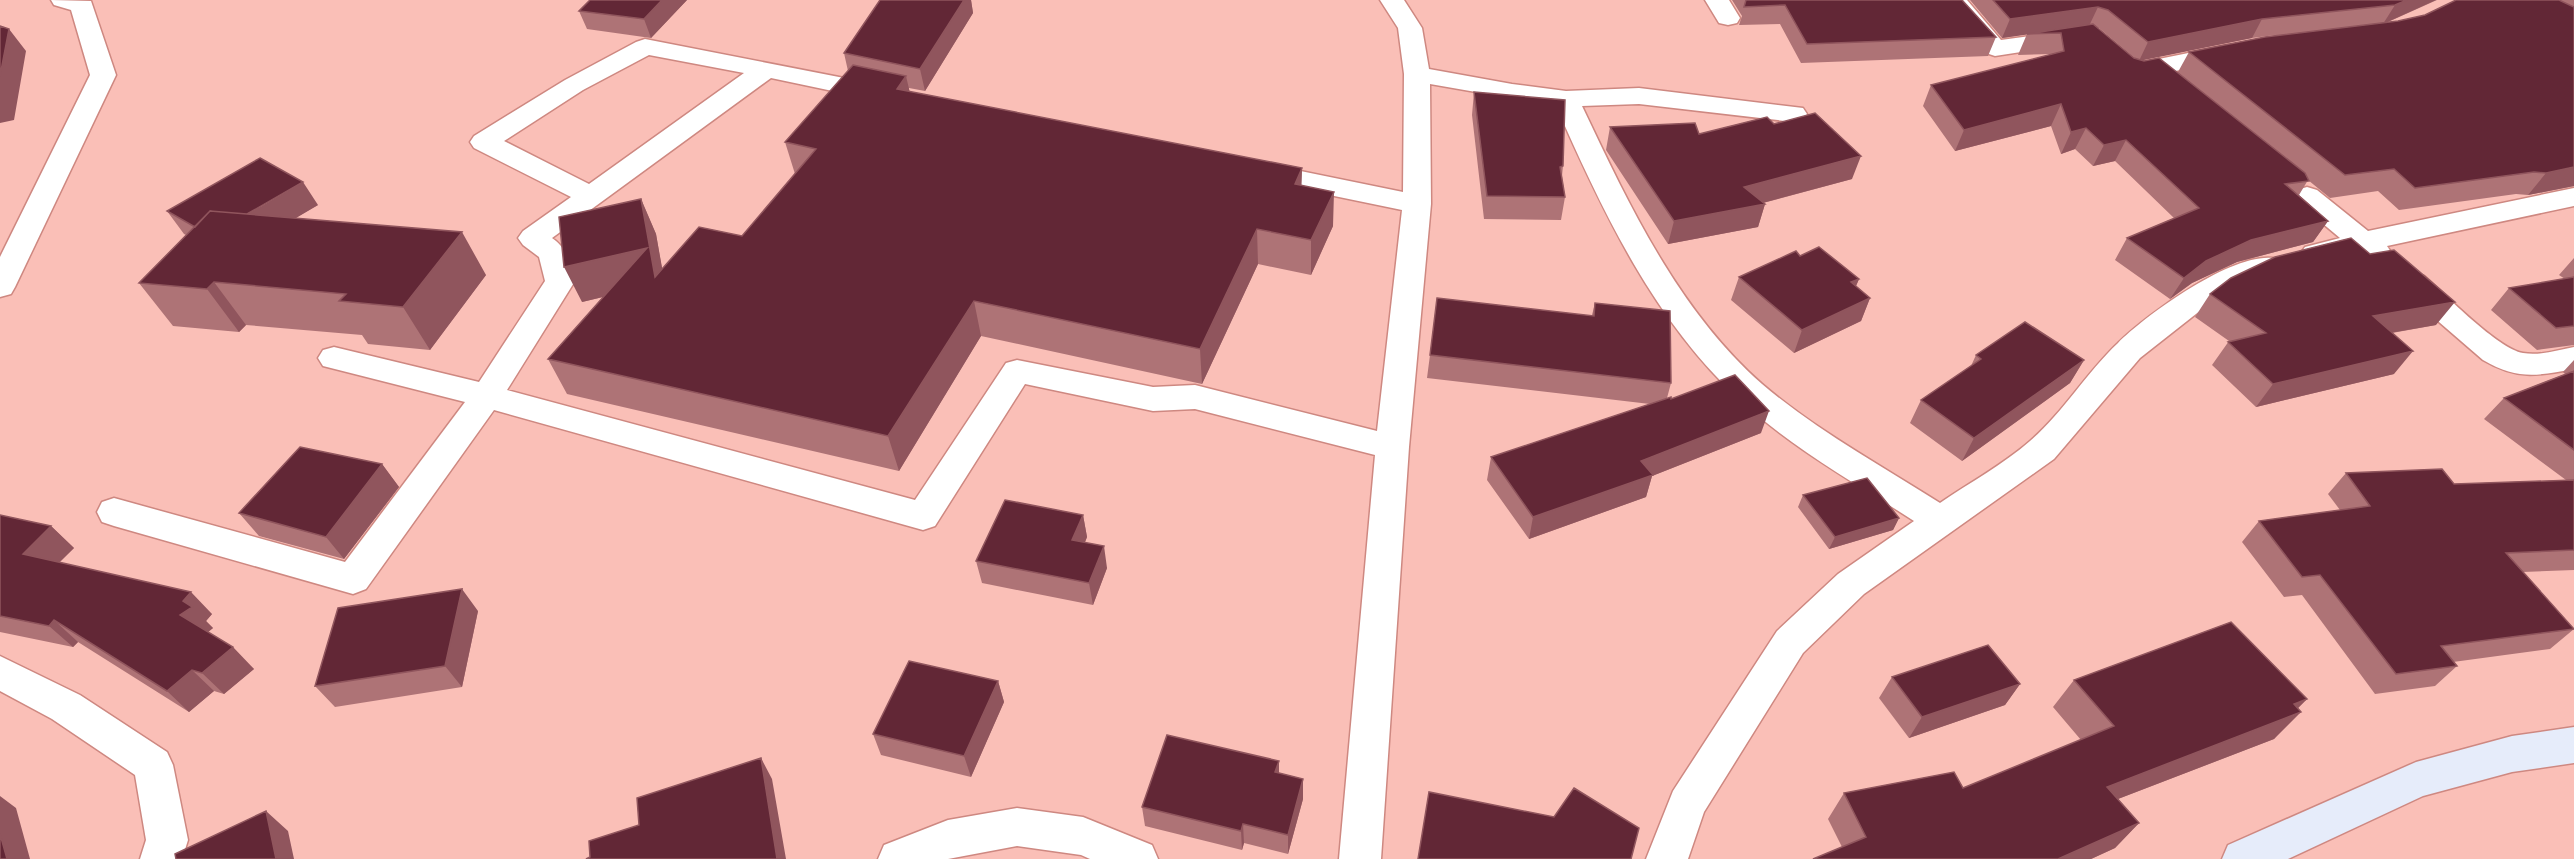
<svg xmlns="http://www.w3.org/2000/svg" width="2574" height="859" font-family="'Fira Sans',sans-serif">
	<rect width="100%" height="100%" fill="#fabfb7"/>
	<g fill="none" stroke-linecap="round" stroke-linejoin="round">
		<defs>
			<path id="street" d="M51 0 91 1 116 75 15 287 11 294 0 297V257L90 75 71 10 54 5Z
				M1380 0H1404L1422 28 1429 69 1512 84 1566 91 1639 88 1803 108 1807 114 1803 120 1794 122 1639 104 1582 106C1629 205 1678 310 1762 384 1816 430 1880 465 1940 503 1969 483 2004 464 2030 441 2063 413 2086 373 2118 343 2147 314 2238 248 2278 259L2283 266 2278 273 2259 278 2215 299 2140 358 2054 459 1864 594 1803 653 1704 812 1688 859H1646L1673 791 1777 631 1838 574 1914 521C1854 482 1790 447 1738 398 1653 319 1602 210 1556 106L1430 84 1431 204 1409 447 1381 859H1339L1375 455 1195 409 1153 411 1025 384 935 526 923 530 494 410 366 589 353 594 114 526 102 522 97 512 102 502 114 498 345 562 465 402 323 366 318 358 323 350 334 347 479 382 545 281 539 257 523 245 518 238 523 231 571 197 474 148 470 142 474 136 565 80 636 42 645 39 880 85 889 87 893 93 889 99 880 101 771 78 552 238C568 249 570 263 575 281L507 390 915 500 1006 363 1017 360 1153 387 1195 385 1377 431 1402 210 1257 180 1247 177 1243 171 1247 165 1257 162 1403 192 1404 74 1398 28ZM649 55 744 73 589 184 504 141 583 90Z
				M1705 0H1729L1740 18 1737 23 1728 25 1719 23Z
				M1942 0H1967L2001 40 2066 31 2075 33 2078 38 2075 43 2066 45 1995 56 1986 53Z
				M2228 45 2237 48 2241 53 2237 58 2133 80 2124 77 2112 64 2116 59C2125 56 2132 56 2139 63Z
				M2307 187 2317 190 2368 231 2574 188V206L2387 246 2391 252 2386 259C2374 262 2367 260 2358 252L2315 264 2305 261 2300 254 2305 247 2340 238 2297 202 2293 196 2297 190Z
				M2413 273 2424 276C2445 294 2498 349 2523 353 2540 356 2558 350 2574 347V369C2537 376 2517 380 2483 360L2402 290 2398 283 2402 276Z
				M0 656 80 695 167 752 173 765 188 840 182 859H140L146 840 135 775 52 719 0 691Z
				M1017 808 1083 817 1152 845 1158 859H1090L1081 855 1017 846 948 859H878L884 845 948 820Z"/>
			<path id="secondary" d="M2574 727V763L2512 772 2423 796 2288 859H2222L2228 845 2416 762 2512 736Z"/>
		</defs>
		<use href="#street" stroke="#ce8881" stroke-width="3"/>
		<use href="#secondary" stroke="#ce8881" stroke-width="3"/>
		<use href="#street" fill="#fff" fill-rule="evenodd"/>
		<use href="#secondary" fill="#e6ecfa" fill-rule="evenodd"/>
	</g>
	<path fill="#ae7376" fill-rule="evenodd" d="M590 0H687L651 38 587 29 579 11Z
		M880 0H971L973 13 925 91 909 88V92L1302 168 1301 185 1333 226 1311 275 1258 264 1202 384 981 336 899 471 567 394 548 359 603 297 582 302 641 199 656 234 662 269 742 236 795 174 785 142 848 71 844 53Z
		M1732 0H1962L1996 37 1988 56 1801 63 1780 24 1739 25 1742 16Z
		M1970 0H2437L2388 22 2398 21 2425 15 2456 0H2574V187V186L2528 195 2516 194 2399 210 2378 191 2330 198 2308 180 2299 195 2328 221 2313 242 2237 262 2192 283 2170 299 2115 260 2127 238 2174 218 2115 161 2093 166 2075 149 2061 154 2051 126 1955 151 1923 106 1931 85 2052 55V54L2018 55 2027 34 2002 38ZM2097 28H2099L2136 59 2134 58ZM2275 35 2189 52 2178 72 2141 60 2252 38Z
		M1474 92 1563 166 1562 176 1565 197 1561 220 1484 219 1472 115Z
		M1774 124 1852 179 1763 203 1765 204 1758 227 1668 244 1606 150 1610 127 1699 134Z
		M318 205 295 218 486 275 430 350 368 344 362 335 246 325 239 332 173 326 139 283 186 235 184 234 167 211Z
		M1800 256 1859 279 1856 286 1870 298 1861 321 1794 353 1731 300 1739 277Z
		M2574 258V345L2537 350 2491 310 2509 288 2565 279 2559 275Z
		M2210 294 2436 325 2392 333 2394 374 2256 407 2212 365 2229 341 2195 317Z
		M1595 303 1671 383 1667 398 1671 399 1761 433 1652 476 1646 497 1529 539 1487 480 1491 457 1650 404 1427 378 1430 355 1592 315Z
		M1976 355 2084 360 2070 383 1962 461 1910 423 1921 400 1971 366Z
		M2574 360V570L2523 572 2574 629 2550 649 2453 662 2457 666 2435 686 2375 694 2302 595 2284 597 2242 542 2259 521 2340 510 2328 494 2346 473 2454 484 2566 480 2484 419 2504 398 2565 374 2563 372Z
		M382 464 399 487 344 559 259 536 239 513Z
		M1803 495 1899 518 1893 530 1829 549 1798 507Z
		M0 515 51 526 74 548 60 562 212 614 206 621 213 628 208 632 254 669 224 694 214 691 189 712 78 642 73 647 0 632Z
		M1083 515 1087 537 1085 542 1107 568 1093 605 982 583 976 561Z
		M478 611 462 687 335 707 315 686Z
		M1892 677 2020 684 2005 705 1909 738 1879 698Z
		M2074 680 2307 699 2298 708 2274 739 2118 799 2139 823 2115 848 2091 859H1813L1842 847 1828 819 1844 793 1963 788 2081 740 2053 707Z
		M998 681 1004 702 971 777 881 755 873 734Z
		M1279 761V773L1303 779V799L1288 854 1244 843 1242 850 1145 826 1142 807Z"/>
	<path fill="#90555d" d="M662 0H687L651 38 644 19Z
		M964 0H971L973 13 925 91 920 69Z
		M2407 0H2436L2383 24 2395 5Z
		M2098 7 2089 26 2002 38 2010 19Z
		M2262 19 2252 38 2139 61 2148 42Z
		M9 29 26 51 14 120 0 123V76Z
		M906 76 914 110 897 89Z
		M2061 104 2051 126 1955 151 1964 130Z
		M2086 128 2075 149 2061 154 2071 132Z
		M2126 140 2115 161 2093 166 2104 145Z
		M1861 156 1852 179 1744 208 1765 204 1758 227 1668 244 1674 221 1744 187Z
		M2574 167V186L2528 195 2546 173Z
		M1302 168 1301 202 1295 184Z
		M303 182 318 205 227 259 210 236Z
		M1334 192 1333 226 1311 275V240Z
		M641 199 656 234 670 312 657 284 582 302 564 267Z
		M2328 221 2313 242 2237 262 2192 283 2170 299 2184 278 2206 261 2251 240Z
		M1257 229 1258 264 1202 384 1200 349Z
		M462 232 486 275 430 350 403 307Z
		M1859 279 1849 302 1851 282Z
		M214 282 246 325 239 332 207 289Z
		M1870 298 1861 321 1794 353 1802 330Z
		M974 301 981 336 899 471 888 436Z
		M2455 302 2436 325 2355 339 2373 316Z
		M2413 351 2394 374 2256 407 2273 384Z
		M2084 360 2070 383 1962 461 1974 438Z
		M1769 411 1761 433 1652 476 1646 497 1529 539 1533 517 1641 461Z
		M382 464 399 487 344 559 326 537Z
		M1083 515 1087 537 1077 562 1072 540Z
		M1899 518 1893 530 1829 549 1835 537Z
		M51 526 74 548 46 575 23 554Z
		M1104 546 1107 568 1093 605 1089 583Z
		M462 589 478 611 462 687 445 666Z
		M191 592 212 614 206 621 213 628 202 637 180 615 183 601Z
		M54 620 78 642 73 647 49 626Z
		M233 647 254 669 224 694 202 673Z
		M192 670 214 691 189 712 167 691Z
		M998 681 1004 702 971 777 964 756Z
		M2020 684 2005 705 1909 738 1922 717Z
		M2307 699 2289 717 2301 712 2274 739 2084 812 2107 787Z
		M761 758 772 779 786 859H777Z
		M1279 761V782L1275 772Z
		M1303 779V799L1288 854V835Z
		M0 796 16 808 30 859H7L0 834Z
		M266 811 288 831 294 859H276Z
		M2139 823 2115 848 2091 859H2058Z
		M1243 824 1244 843 1242 850 1241 831Z"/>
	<path fill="#622736" stroke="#90555d" stroke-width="1.5" d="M590 0H662L644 19 579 11Z
		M880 0H964L920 69 844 53Z
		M1746 0H1962L1996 37 1807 44 1785 5 1744 7Z
		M1993 0H2407L2395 5 2262 19 2148 42 2108 10 2098 7 2010 19Z
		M2456 0H2559L2574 7V167L2546 173 2534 172 2415 188 2394 169 2345 175 2189 52 2265 37 2398 21 2425 15Z
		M2093 24 2134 58 2144 61 2159 58 2305 173 2309 181 2285 184 2328 221 2251 240 2206 261 2184 278 2127 238 2199 208 2126 140 2104 145 2086 128 2071 132 2061 104 1964 130 1931 85 2064 51 2061 33 2027 34Z
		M0 26 9 29 0 76Z
		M853 65 906 76 897 89 1302 168 1295 184 1334 192 1311 240 1257 229 1200 349 974 301 888 436 548 359 647 248 564 267 559 217 641 199 655 277 699 227 742 236 816 149 785 142Z
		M1474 92 1565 100 1563 166 1560 167 1565 197 1487 196Z
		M1815 113 1861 156 1744 187 1765 204 1674 221 1610 127 1695 123 1699 134 1767 117 1774 124Z
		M260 158 303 182 247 214 210 211 195 227 167 211Z
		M210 211 462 232 403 307 339 301 346 294 214 282 207 289 139 283Z
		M2351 238 2370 254 2394 250 2455 302 2373 316 2413 351 2273 384 2228 342 2266 333 2210 294 2231 278 2275 257Z
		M1819 247 1859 279 1851 282 1870 298 1802 330 1739 277 1796 251 1800 256Z
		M2574 277V326L2556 328 2509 288Z
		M1437 298 1594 316 1595 303 1670 311 1671 383 1430 355Z
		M2025 322 2084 360 1974 438 1921 400 1981 359 1976 355Z
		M2574 371V450L2504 398Z
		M1735 375 1769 411 1641 461 1653 475 1533 517 1491 457 1671 397V399Z
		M300 447 382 464 326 537 239 513Z
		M2442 469 2454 484 2574 480V550L2506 553 2574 629 2441 646 2457 666 2396 674 2320 575 2302 577 2259 521 2370 506 2346 473Z
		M1867 478 1899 518 1835 537 1803 495Z
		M1005 500 1083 515 1072 540 1104 546 1089 583 976 561Z
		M0 515 51 526 23 554 191 592 183 601 192 607 180 615 233 647 202 673 192 670 167 691 54 620 49 626 0 616Z
		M462 589 445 666 315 686 338 608Z
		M2231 622 2307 699 2294 704 2301 712 2107 787 2139 823 2058 859H1813L1866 837 1844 793 1954 772 1963 788 2114 726 2074 680Z
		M1988 645 2020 684 1922 717 1892 677Z
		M909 661 998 681 964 756 873 734Z
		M1167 735 1279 761 1275 772 1303 779 1288 835 1243 824 1241 831 1142 807Z
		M761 758 777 859H586L590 857 589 841 639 825 637 798Z
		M1574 788 1639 828 1631 859H1418L1429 792 1554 817Z
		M266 811 276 859H176L175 854Z
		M0 834 7 859H0Z"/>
</svg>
